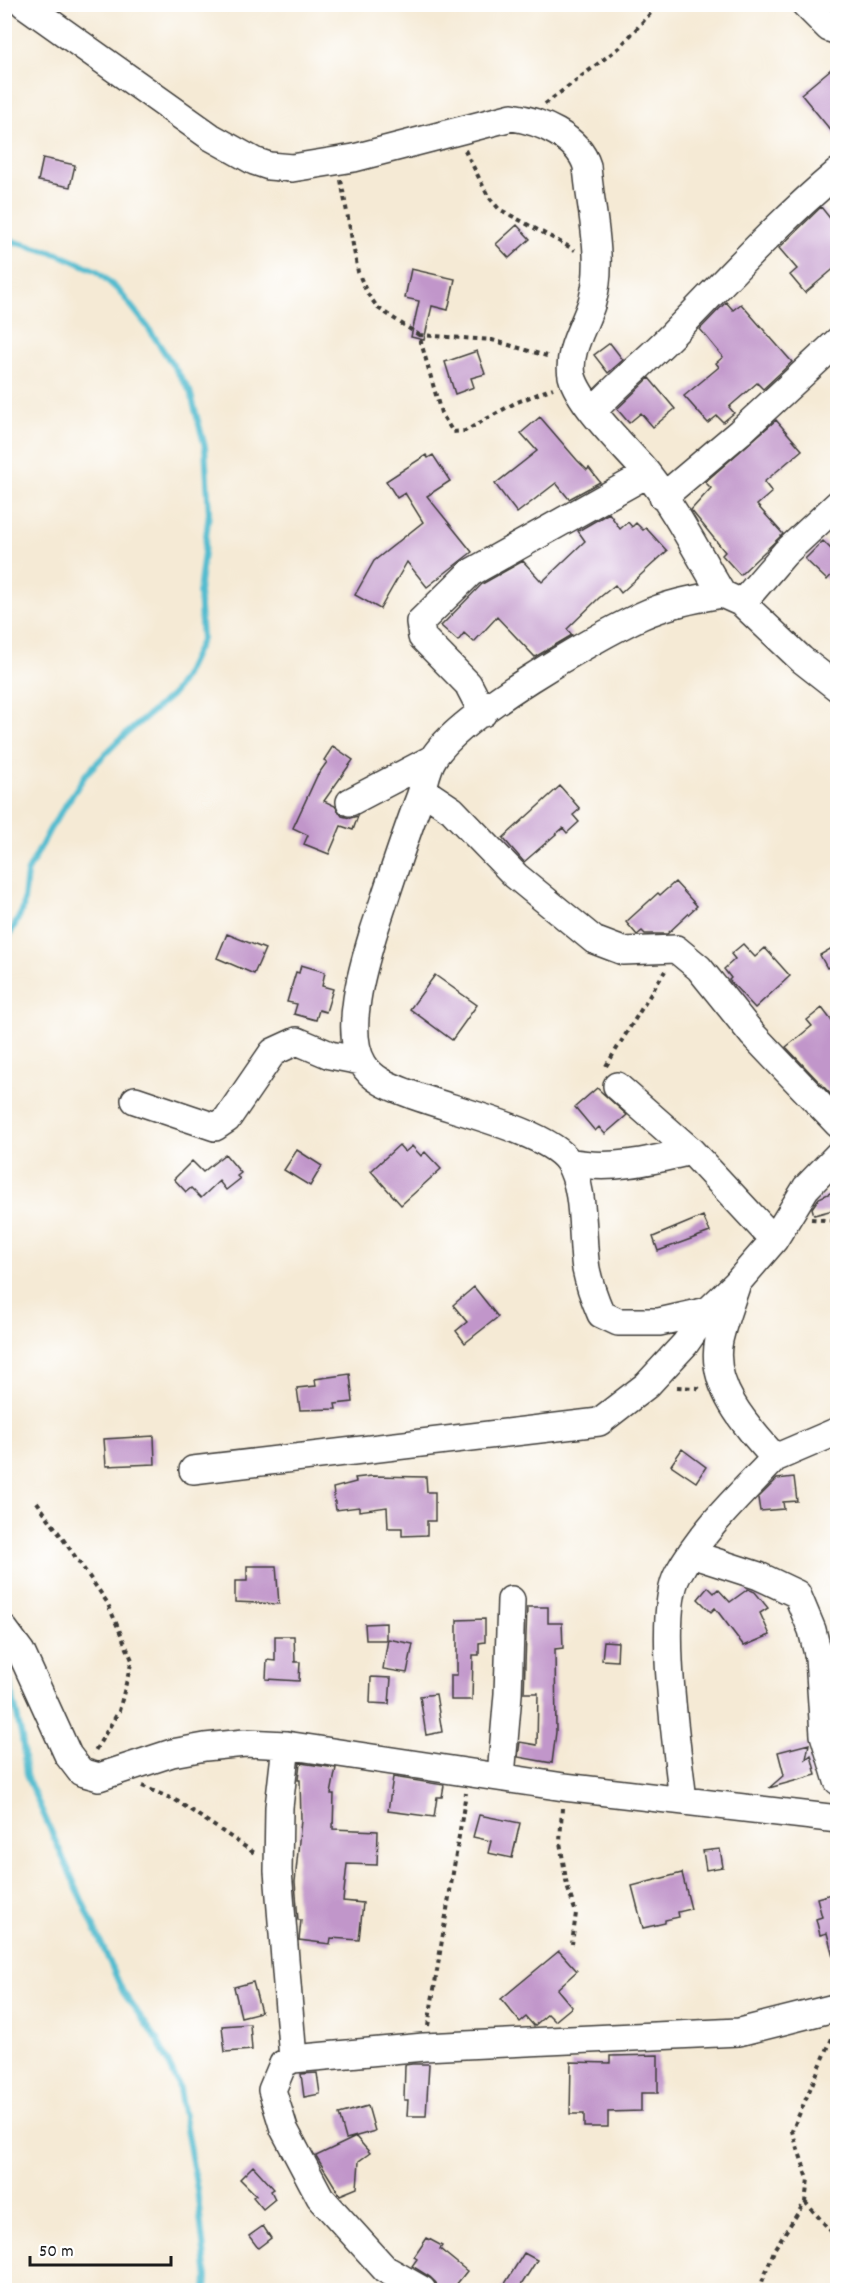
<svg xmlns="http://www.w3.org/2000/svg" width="842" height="2295" font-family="Dekko,sans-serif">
	<rect width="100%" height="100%" fill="#fff"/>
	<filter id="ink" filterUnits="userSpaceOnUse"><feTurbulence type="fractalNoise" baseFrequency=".0167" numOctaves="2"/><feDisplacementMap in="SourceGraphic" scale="12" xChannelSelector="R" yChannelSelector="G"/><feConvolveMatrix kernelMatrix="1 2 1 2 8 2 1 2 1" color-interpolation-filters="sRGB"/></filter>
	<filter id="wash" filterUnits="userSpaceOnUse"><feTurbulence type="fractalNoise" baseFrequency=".008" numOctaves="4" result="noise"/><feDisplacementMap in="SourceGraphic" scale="24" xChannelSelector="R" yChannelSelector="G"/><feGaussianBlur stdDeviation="1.35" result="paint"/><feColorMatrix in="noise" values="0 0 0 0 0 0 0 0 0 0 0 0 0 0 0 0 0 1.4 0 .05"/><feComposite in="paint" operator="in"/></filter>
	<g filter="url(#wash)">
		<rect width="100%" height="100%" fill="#f5ead5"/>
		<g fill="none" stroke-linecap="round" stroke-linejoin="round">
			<path stroke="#52bccf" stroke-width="6" d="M4 239 58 254 97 271 120 292 147 326 190 391 205 447 209 513 199 592 202 639 185 675 172 695 120 739 86 774 50 829 27 873 23 909 4 946
				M4 1658 22 1738 26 1775 123 1992 158 2041 178 2084 197 2189 207 2278 206 2290"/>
		</g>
		<g id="blocks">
			<path fill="#c196ca" d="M837 64V138L801 94Z
				M43 158 75 165 70 187 38 181Z
				M821 207 837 227V266L805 293 790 275 797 269 779 248Z
				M517 225 530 239 509 258 496 244Z
				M411 269 455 279 448 310 432 306 424 340 411 337 419 301 405 298Z
				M726 302 733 310 741 304 792 362 763 389 757 383 729 407 734 413 723 422 717 416 708 423 684 396 719 367 716 363 723 357 700 329Z
				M610 343 623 360 608 373 594 355Z
				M477 351 485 374 471 378 474 387 455 394 445 362Z
				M649 378 675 409 653 427 641 413 629 423 617 409Z
				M540 417 577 460 587 470 589 468 600 482 569 499 556 483 517 513 495 484 537 451 521 433Z
				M776 420 802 450 764 482 772 492 757 505 783 534 740 575 722 555 725 552 691 510 711 488 705 482Z
				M426 455 428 458 433 455 450 481 427 496 472 552 427 587 407 562 380 609 355 595 374 561 423 522 405 493 397 498 386 481Z
				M609 513 620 529 628 522 632 527 636 523 643 530 646 528 667 551 621 593 615 585 599 598 567 629 572 635 535 657 497 617 474 642 464 633 458 641 441 626 482 584 523 561 542 582 585 541 578 531Z
				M823 541 837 555V569L827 580 805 559Z
				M333 746 353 760 324 801 335 806 342 816 350 818 358 816 353 830 341 826 329 854 304 844 308 835 293 828 317 776 327 762 324 760Z
				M560 786 580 809 573 815 579 822 567 833 563 828 524 862 503 838Z
				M675 882 697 906 667 934H645L642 931 637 935 626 922 658 893 660 895Z
				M227 934 265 949 254 974 217 958Z
				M743 944 755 957 765 948 790 976 755 1008 729 980 731 978 724 969 735 959 731 954Z
				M837 945V963L827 968 820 955Z
				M301 965 325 972 322 986 333 989 326 1012 319 1010 316 1020 294 1014 297 1004 287 1002 296 972 299 973Z
				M435 975 477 1005 452 1040 410 1009Z
				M822 1008 837 1028V1101L786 1047 812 1026 807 1020Z
				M597 1088 627 1115 605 1134 599 1127 595 1131 575 1107Z
				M399 1145 405 1152 412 1146 421 1156 425 1152 441 1169 401 1205 371 1171Z
				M297 1150 322 1166 310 1186 284 1170Z
				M225 1154 241 1173 237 1176 240 1179 226 1190 219 1181 201 1198 191 1188 186 1192 174 1179 192 1161 203 1172Z
				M837 1190V1209L814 1215 812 1208 819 1198Z
				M703 1216 710 1232 658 1251 653 1237Z
				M474 1287 498 1317 465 1343 456 1331 467 1322 453 1305Z
				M350 1374 353 1402 335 1404 336 1409 300 1410 297 1388 316 1386 315 1379Z
				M154 1436 155 1464 106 1466 104 1439Z
				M682 1449 706 1467 696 1482 671 1465Z
				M372 1476 426 1477 427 1492H435V1521H427V1535L402 1536V1528H388L387 1507 359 1511V1507L336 1510 333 1488 356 1482 355 1478Z
				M794 1477 797 1501 783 1502 784 1509 760 1511 758 1498 777 1479Z
				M247 1566H276L279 1604 235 1602V1581H247Z
				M708 1587 714 1593 718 1589 730 1602 748 1589 755 1592 768 1608 760 1613 770 1635 744 1646 715 1608 711 1612 698 1599Z
				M527 1607H548V1623H562L563 1648 555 1649 556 1732 552 1763 518 1757 520 1742 537 1745 538 1693H524Z
				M485 1619V1642L479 1643V1655H473L472 1700H451V1675H457V1620Z
				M386 1623V1640H366L365 1624Z
				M275 1636H294L295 1662H300L299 1681 266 1679 267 1660 275 1661Z
				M388 1639 413 1644 407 1673 383 1669Z
				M604 1641 618 1642 617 1661 602 1660Z
				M371 1677 391 1678 389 1704 370 1703Z
				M436 1694 442 1732 426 1735 420 1696Z
				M809 1744 806 1759 811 1755 816 1775 769 1788 784 1775 778 1752Z
				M300 1763 336 1768 331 1794H334L333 1829 378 1831 377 1865 347 1864 343 1901 363 1903 359 1940 331 1938 330 1944 299 1940 301 1920H298L295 1882 301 1820 300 1780H298Z
				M393 1777 444 1785 442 1797H437L434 1817 388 1811Z
				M479 1815 520 1823 512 1858 488 1853 491 1841 473 1837Z
				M720 1849 723 1867 706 1870 703 1851Z
				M682 1873 691 1909 678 1912 679 1917 665 1920V1923L643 1928 632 1886Z
				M835 1893 837 1901V1955L833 1956 827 1933 820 1935 816 1919 822 1917 817 1898Z
				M559 1951 577 1971 557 1989 572 2007 555 2021 548 2014 534 2026 526 2017 520 2022 501 1999Z
				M253 1982 261 2012 241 2017 234 1987Z
				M250 2024 252 2050 225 2052 222 2026Z
				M658 2055V2093H641V2111L608 2112V2127H584V2114H570L571 2062 610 2063V2056Z
				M412 2064H429L426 2116H407L408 2100H404L405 2065Z
				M317 2073 320 2094 304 2097 301 2074Z
				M368 2106 375 2131 346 2139 339 2114Z
				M356 2137 370 2153 359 2161 357 2188 340 2195 316 2156Z
				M253 2166 274 2189 271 2191 275 2199 263 2209 253 2197 256 2195 240 2179Z
				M263 2226 271 2238 258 2248 249 2236Z
				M427 2238 442 2246 440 2249 467 2271 452 2290H438L436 2283 430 2277 412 2266 417 2259 414 2257Z
				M524 2253 537 2260 518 2290H501Z"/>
		</g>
	</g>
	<g filter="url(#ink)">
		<use href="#blocks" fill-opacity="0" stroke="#3d3b38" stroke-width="1.5"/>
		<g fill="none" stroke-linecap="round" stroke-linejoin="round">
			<defs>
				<path id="minor" d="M24 4 211 137 254 161 269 166 292 168 354 158 512 117C540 121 578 137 587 166 590 209 605 260 592 302 585 326 567 350 572 376 579 404 628 450 647 473 676 510 698 554 722 594L742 603 801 659 838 688
					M805 4 829 28 838 31
					M593 411C618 384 646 361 672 335 726 280 778 222 838 172
					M663 497 740 432 838 341
					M722 594C694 599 667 604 641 616 592 639 462 714 434 757 426 769 425 784 420 797 403 841 389 886 374 931 364 964 343 1031 363 1064 373 1081 392 1087 410 1094 448 1109 548 1131 568 1161 586 1189 581 1237 586 1269 589 1284 595 1300 601 1314L618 1322H659L708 1311 736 1284 774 1240 806 1188 838 1155
					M742 603 785 553 838 504
					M483 713 468 684 422 637 420 622 470 573 647 474
					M422 790 452 810 516 876 594 940 623 951 676 949 699 968 753 1035 838 1124
					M350 802 432 759
					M617 1086 691 1151
					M135 1100 215 1127 227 1119 273 1052 297 1041 330 1055 361 1061
					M569 1162C610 1171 650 1161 691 1151L774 1240
					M736 1286C730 1304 723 1322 719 1340 709 1386 747 1427 775 1458L838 1431
					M193 1470 599 1422 647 1385 685 1344 708 1311
					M691 1554 759 1576 797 1594 812 1630 819 1658 824 1735 838 1781
					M4 1629 21 1652 68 1755 81 1772 99 1777 172 1753 205 1747 245 1743 286 1745 564 1787 838 1819
					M286 1745 279 1807 278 1871 293 2059
					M501 1776 508 1694 511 1600
					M683 1801C678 1752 656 1613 678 1574 702 1530 741 1494 775 1458
					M422 2290 385 2269 320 2197 284 2129 272 2090 283 2064 293 2059 424 2047 739 2032 838 2007"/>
			</defs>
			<use href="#minor" stroke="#3d3b38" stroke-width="30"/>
			<path stroke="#3d3b38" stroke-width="4" stroke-dasharray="4.5 4.5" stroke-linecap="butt" d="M545 104 620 47 659 4
				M465 150 488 196 499 209 575 250
				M341 180 358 272 367 293 378 308 419 335 441 413 453 432 465 431 515 403 553 388
				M419 335 492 340 550 357
				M606 1066 665 971
				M811 1219 838 1221
				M677 1387 698 1388 701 1391
				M37 1502 107 1602 132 1660 119 1711 93 1754
				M142 1786 177 1801 256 1854
				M562 1808 560 1842 567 1886 576 1913 572 1944
				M428 2026 466 1793
				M805 2202 838 2239
				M759 2290 775 2248 805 2202 808 2179 792 2131 836 2029"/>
			<use href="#minor" stroke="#fff" stroke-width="27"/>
		</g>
	</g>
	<rect width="842" height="2295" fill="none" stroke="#fff" stroke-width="24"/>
	<path d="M30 2256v9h141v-9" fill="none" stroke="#1c1c1c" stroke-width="3"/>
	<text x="39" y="2256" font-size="18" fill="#1c1c1c" stroke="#ffffff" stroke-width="4.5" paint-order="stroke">50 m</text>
</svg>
